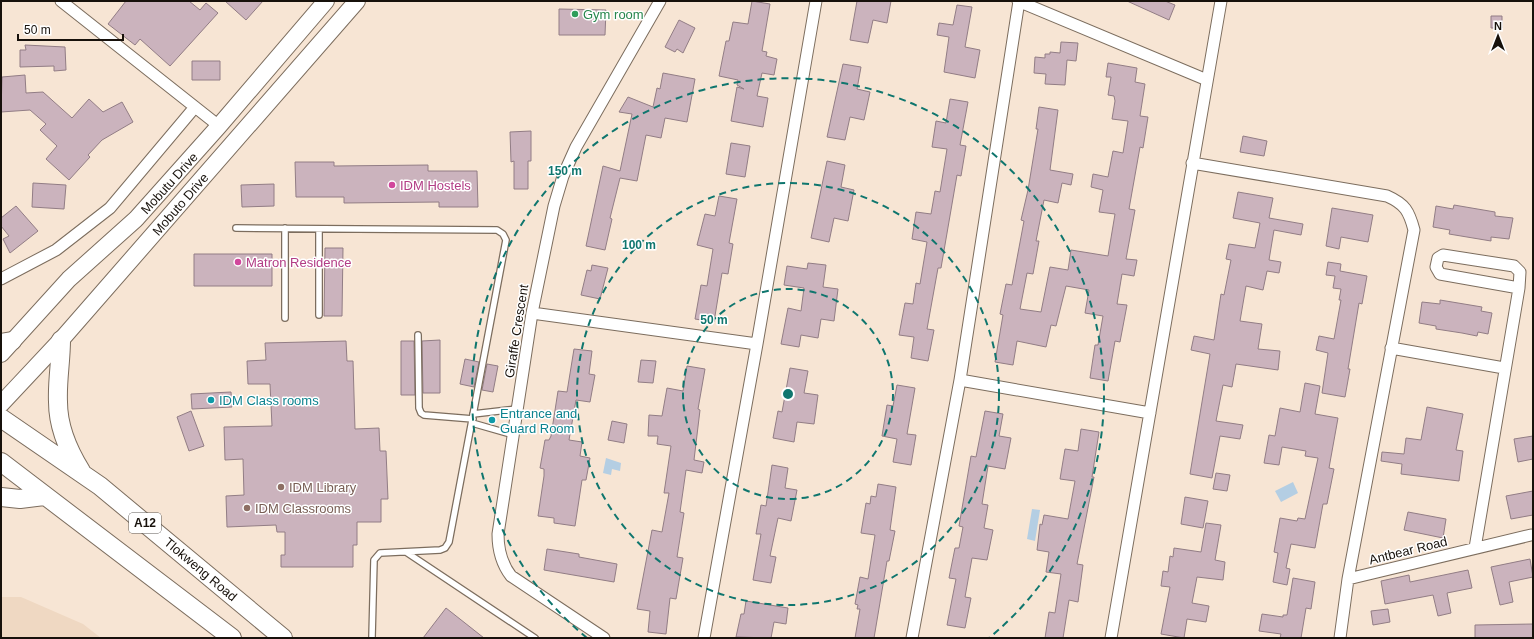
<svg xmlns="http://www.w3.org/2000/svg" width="1534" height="639" font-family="Helvetica,sans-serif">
	<rect width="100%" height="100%" fill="#f7e5d4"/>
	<path fill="#efd8c2" d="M1 597H21L83 624 101 638H1Z"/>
	<path fill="#b4cee3" d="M606 458 621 463 620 471 612 469 611 475 603 473Z
		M1293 482 1298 493 1281 502 1275 491Z
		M1032 509 1040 510 1035 541 1027 539Z"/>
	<path fill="#cbb3bd" stroke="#927d85" d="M126 1H189L200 10 206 3 218 13 170 66 140 39 135 45 108 24Z
		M225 1H263L246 20Z
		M752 1 770 4 762 51 767 52 766 56 777 59 774 75 762 73 757 96 768 98 763 127 731 121 737 87 744 89 737 85 738 80 719 76 726 41H729L733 22 748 24Z
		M857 1H891L887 23 873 20 868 43 850 40Z
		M1127 1H1165L1175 5 1169 20Z
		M957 5 972 7 965 47 980 50 975 78 944 72 949 37 937 35 939 23 953 25Z
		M559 9 606 10 605 35H559Z
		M1491 16H1502V28H1491Z
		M679 20 695 28 683 53 677 49 675 52 665 47Z
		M1061 42 1078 43 1076 61 1067 60 1065 85 1045 84 1046 74 1034 73 1035 57 1045 58V54H1050V52L1060 53Z
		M25 45 65 47 66 70 54 71V66L20 67V50H26Z
		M192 61H220V80H192Z
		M1108 63 1137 68 1135 82 1145 84 1140 116 1148 117 1143 148 1140 147 1129 209 1135 210 1126 259 1137 260 1134 276 1122 274 1117 304 1127 305 1120 342 1115 341 1108 381 1090 378 1095 345H1098L1103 316 1085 313 1089 290 1066 286 1056 326 1051 325 1046 347 1017 341 1013 365 995 362 1003 315 1000 314 1006 284 1012 285 1024 221 1021 220 1028 190 1038 129H1036L1039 107 1058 110 1050 170 1073 174 1071 185 1062 183 1058 203 1044 200 1036 241H1039L1033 274 1027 273 1020 309 1041 312 1050 267 1068 270 1071 250 1108 256 1115 214 1099 212 1103 190 1091 187 1093 174 1108 177 1113 151 1123 153 1128 121 1112 119 1115 101 1114 96 1108 95 1111 77H1106Z
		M843 64 861 67 857 89 870 92 864 120 850 117 845 140 827 137Z
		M663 73 695 79 687 122 665 118 661 138 646 135 637 181 620 178 610 218 612 219 605 250 586 246 603 166 620 171 632 114 619 112 628 97 653 107 657 88 660 89Z
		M25 75 26 93 43 92 72 118 89 99 103 112 122 102 133 122 102 140 88 155 90 157 69 180 46 159 57 146 40 130 46 124 30 110 1 112 2 77Z
		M950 99 968 102 960 145 966 146 961 176 957 175 941 268H938L927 329 934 330 928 361 911 358 914 337 899 335 905 303 913 304 916 283 920 284 927 242 912 239 916 212 931 214 935 191 940 192 947 149 932 147 936 121 946 123Z
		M531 131V161H528V189H514V161L511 162 510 132Z
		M1243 136 1267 141 1264 156 1240 152Z
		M731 143 750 146 745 177 726 174Z
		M827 161 845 165 841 187 854 190 848 221 834 218 829 242 811 238Z
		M295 162H334V166L428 165V171H477L478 207H439V202L344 203V197H296Z
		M33 183 66 185 64 209 32 207Z
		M274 184V206L242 207 241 185Z
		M1238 192 1273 198 1269 218 1303 224 1301 235 1274 230 1269 260 1281 262 1279 273 1267 271 1263 290 1246 286 1240 321 1262 324 1258 349 1280 351 1278 370 1236 364 1232 387 1223 385 1216 421 1243 425 1240 439 1220 436 1212 478 1190 474 1210 354 1191 350 1194 336 1214 340 1221 294 1224 295 1231 260 1226 259 1229 244 1255 248 1260 223 1233 218Z
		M719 196 737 199 729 243 733 244 728 274 722 273 714 322 695 319 701 285 707 286 713 249 697 245 705 214 715 216Z
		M1454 205 1495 212V216L1513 218 1509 239 1491 237V241L1449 234 1450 230 1433 227 1436 206 1453 209Z
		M16 206 38 231 10 253 3 239 9 236 1 226V218Z
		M1332 208 1373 215 1368 242 1341 237 1339 249 1326 246Z
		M325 248H343L342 316H324Z
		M194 254H272V286H194Z
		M1328 262 1341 264 1340 271 1367 276 1362 304 1359 303 1348 369H1350L1345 397 1322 393 1328 353 1316 350 1319 336 1334 339 1341 300H1339L1341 289 1333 288 1335 276 1326 275Z
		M808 263 826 265 823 287 838 289 834 321 821 319 818 338 801 335 799 347 781 344 788 308 801 311 804 288 784 285 787 266 807 269Z
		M592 265 608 268 600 299 581 295 587 270 591 271Z
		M1440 300 1482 307 1481 311 1492 313 1488 334 1478 332 1477 336 1462 333 1436 329V326L1419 323 1422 302 1440 304Z
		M440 340V393H423L422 341Z
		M346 341 347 361H353L355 429 379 428 380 451H386L388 499H381V522H357V545H353V567H281V555H285V532H277L276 525 227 527 226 496 244 495 243 459 225 460 224 427 272 426 270 384H248L247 361 266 360 265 343Z
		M401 341H414L415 395H401Z
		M574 349 592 351 589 374 595 375 590 402 576 400 569 440 582 442 580 456 590 458 586 480H582L575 526 554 523V518L538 516 544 476V469L540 468 545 440H549L551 436 558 391 567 392Z
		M465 359 479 362 474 387 460 384Z
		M641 360 656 361 653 383 638 382Z
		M487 364 498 366 493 392 482 390Z
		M687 366 705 369 698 409 700 410 694 460 704 462 702 473 686 470 680 512 684 513 677 557 683 558 676 599 670 598 666 634 648 632 650 611 637 609 652 530 662 532 669 493H664L671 446 657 444 658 436H648L649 415 662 416 667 388 683 391Z
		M790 368 808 371 804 393 818 395 814 424 797 422 794 442 773 438 778 411 782 412Z
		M1305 383 1320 386 1315 414 1338 418 1329 468 1334 469 1327 504H1323L1315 548 1291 544 1286 568 1290 569 1287 585 1273 582 1278 553 1274 552 1280 518 1297 521 1298 518 1305 519 1318 458 1305 456 1306 451 1282 447 1279 465 1264 463 1269 435 1275 436 1280 408 1300 412Z
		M897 385 915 388 907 434 916 435 911 465 893 462 897 439 882 436 887 405 893 406Z
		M231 392 232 407 192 409 191 394Z
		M1427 407 1463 414 1456 450 1463 451 1459 481 1401 474 1402 464 1381 461 1382 452 1404 454 1406 438 1421 440Z
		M191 411 204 446 189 451 177 417Z
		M985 411 1003 414 999 436 1011 438 1005 469 988 466 982 504 988 505 984 528 993 530 987 560 972 558 965 597 971 598 965 628 947 625 956 579 949 578 955 548H959L963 527 959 526 971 456 976 457Z
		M612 421 627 424 624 443 608 440Z
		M1081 429 1099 432 1092 477H1094L1077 564 1083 565 1078 602 1069 600 1063 638H1045L1049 612 1055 613 1061 574 1046 572 1049 552 1037 550 1040 524 1042 525 1044 515 1068 519 1075 481 1060 479 1065 449 1078 451Z
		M1533 436V459L1518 462 1514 439Z
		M772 465 788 468 785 488 797 490 791 521 778 518 770 556 776 557 771 583 753 580 761 534H756L761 505 766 506Z
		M1216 473 1230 475 1227 491 1213 489Z
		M878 484 896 487 890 530 895 531 889 561H887L874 638H855L860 609H857L858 605 855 604 860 577 868 579 875 535 861 533 866 503 870 504 871 496 876 497Z
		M1533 491V515L1511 519 1506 496Z
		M1185 497 1208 501 1203 528 1181 524Z
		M1408 512 1446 519 1443 538 1404 530Z
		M1206 523 1221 525 1215 560 1225 562 1223 580 1197 577 1192 603 1209 606 1206 622 1187 619 1184 638 1161 634 1170 587 1161 586 1163 571 1168 572 1170 556 1173 557 1174 548 1201 552Z
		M547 549 579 554V557L617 564 614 582 544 570Z
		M1530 559 1533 577 1509 582 1513 602 1500 605 1491 567Z
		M1468 570 1472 588 1447 593 1451 613 1438 616 1433 595 1385 604 1381 581 1409 575 1410 582Z
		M1293 578 1315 582 1311 609 1306 608 1301 638H1280L1281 634 1259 631 1262 614 1283 617V615H1287Z
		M746 601 788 608 786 624 774 622 771 638 736 637 741 614H744Z
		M446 608 484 638H423Z
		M1388 609 1390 622 1373 625 1371 611Z
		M1533 624V638H1475V625Z"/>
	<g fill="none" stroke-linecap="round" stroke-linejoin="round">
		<defs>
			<path id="service" d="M236 228 497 230 503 234 506 240 449 542 445 548 440 550 380 553 374 560 372 637
				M285 228V318
				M319 229V315
				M418 335 419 408 421 413 424 415 473 419
				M473 414 517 409
				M472 423 514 435
				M406 552 535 638"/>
			<path id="minor" d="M61 1 219 126
				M1018 1 1207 80
				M1192 163 1387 196C1405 204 1409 211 1414 230L1348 579 1340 638
				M1443 255 1514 266 1520 272 1519 288 1440 274 1436 267 1438 258Z
				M1 279 56 250 110 208 195 107
				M532 313 757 344
				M1391 348 1504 368
				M960 380 1150 413
				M1475 548 1519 288
				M1348 579 1531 535
				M604 638 511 576C501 563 498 550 498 534L532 313 554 206 563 176 576 147 660 1
				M704 638 757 344 816 1
				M912 638 960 380 1019 1
				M1111 638 1221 1"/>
			<path id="secondary" d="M1 354 69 279 136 219 219 126 326 1
				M1 404 61 340 357 1"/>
			<path id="primary" d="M61 340C61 361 57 381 58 402 58 426 68 450 81 471
				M1 343 12 341
				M1 418 100 486 283 638
				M1 462 232 638
				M1 497 20 499 44 496"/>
		</defs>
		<use href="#service" stroke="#7c6d5e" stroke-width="8"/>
		<use href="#minor" stroke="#7c6d5e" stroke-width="13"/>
		<use href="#secondary" stroke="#7c6d5e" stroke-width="18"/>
		<use href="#primary" stroke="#7c6d5e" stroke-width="20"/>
		<use href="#service" stroke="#fff" stroke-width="5.5"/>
		<use href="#minor" stroke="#fff" stroke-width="11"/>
		<use href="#secondary" stroke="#fff" stroke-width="16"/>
		<use href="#primary" stroke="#fff" stroke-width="18"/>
	</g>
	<g fill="none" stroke="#0f766e" stroke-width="2" stroke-dasharray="7 5">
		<circle cx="788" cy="394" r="105"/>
		<circle cx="788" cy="394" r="211"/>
		<path d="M587 638A316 316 0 1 1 989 638"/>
	</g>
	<circle fill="#2e9e5b" stroke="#fff" stroke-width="1.5" cx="575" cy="14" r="4"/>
	<g fill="#d1479c" stroke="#fff" stroke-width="1.5">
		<circle cx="392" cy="185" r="4"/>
		<circle cx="238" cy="262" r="4"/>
	</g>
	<g fill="#0f9aa8" stroke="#fff" stroke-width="1.5">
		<circle cx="211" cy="400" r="4"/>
		<circle cx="492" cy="420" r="4"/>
	</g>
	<g fill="#8d6e63" stroke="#fff" stroke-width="1.5">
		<circle cx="281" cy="487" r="4"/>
		<circle cx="247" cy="508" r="4"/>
	</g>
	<g text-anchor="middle" stroke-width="3" stroke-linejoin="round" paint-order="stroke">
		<rect fill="#fff" stroke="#5d5854" stroke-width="1" x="129" y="513" width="32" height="20" rx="3"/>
		<g font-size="12" font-weight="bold" fill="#17110b">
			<text x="145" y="527">A12</text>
		</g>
		<g font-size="13" fill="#27864d" stroke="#fff" text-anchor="start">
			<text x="583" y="19">Gym room</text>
		</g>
		<g font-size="13" fill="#17110b" stroke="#fff">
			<text transform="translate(169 183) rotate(-48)" y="5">Mobutu Drive</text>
			<text transform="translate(180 204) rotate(-49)" y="5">Mobuto Drive</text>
			<text transform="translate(516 331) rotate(-81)" y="5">Giraffe Crescent</text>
			<text transform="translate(1408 550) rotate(-14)" y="5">Antbear Road</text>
			<text transform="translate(201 569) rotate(40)" y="5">Tlokweng Road</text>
		</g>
		<g font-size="13" fill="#b23c85" stroke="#fff" text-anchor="start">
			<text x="400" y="190">IDM Hostels</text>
			<text x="246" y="267">Matron Residence</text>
		</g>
		<g font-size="13" fill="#0d838f" stroke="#fff" text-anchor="start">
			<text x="219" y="405">IDM Class rooms</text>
			<text x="500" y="418">Entrance and<tspan x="500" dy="15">Guard Room</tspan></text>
		</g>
		<g font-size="13" fill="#785e54" stroke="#fff" text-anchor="start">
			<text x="289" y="492">IDM Library</text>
			<text x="255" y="513">IDM Classrooms</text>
		</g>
	</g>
	<circle cx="788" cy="394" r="6" fill="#0f766e" stroke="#fff" stroke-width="2"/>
	<g font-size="12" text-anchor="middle" font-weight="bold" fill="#0f766e" stroke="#fff" stroke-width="3" stroke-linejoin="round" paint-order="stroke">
		<text x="565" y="175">150 m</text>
		<text x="639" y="249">100 m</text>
		<text x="714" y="324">50 m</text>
	</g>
	<rect width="1534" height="639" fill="none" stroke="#17110b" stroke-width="4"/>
	<g transform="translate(1498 36)" stroke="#ffffff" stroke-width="3" paint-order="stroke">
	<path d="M0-3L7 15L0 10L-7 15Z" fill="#17110b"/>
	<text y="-6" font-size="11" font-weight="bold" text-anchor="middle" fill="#17110b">N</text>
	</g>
	<path d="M18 34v6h105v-6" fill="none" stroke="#17110b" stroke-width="2"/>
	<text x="24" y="34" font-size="12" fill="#17110b" stroke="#ffffff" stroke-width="3" paint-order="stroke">50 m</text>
</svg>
